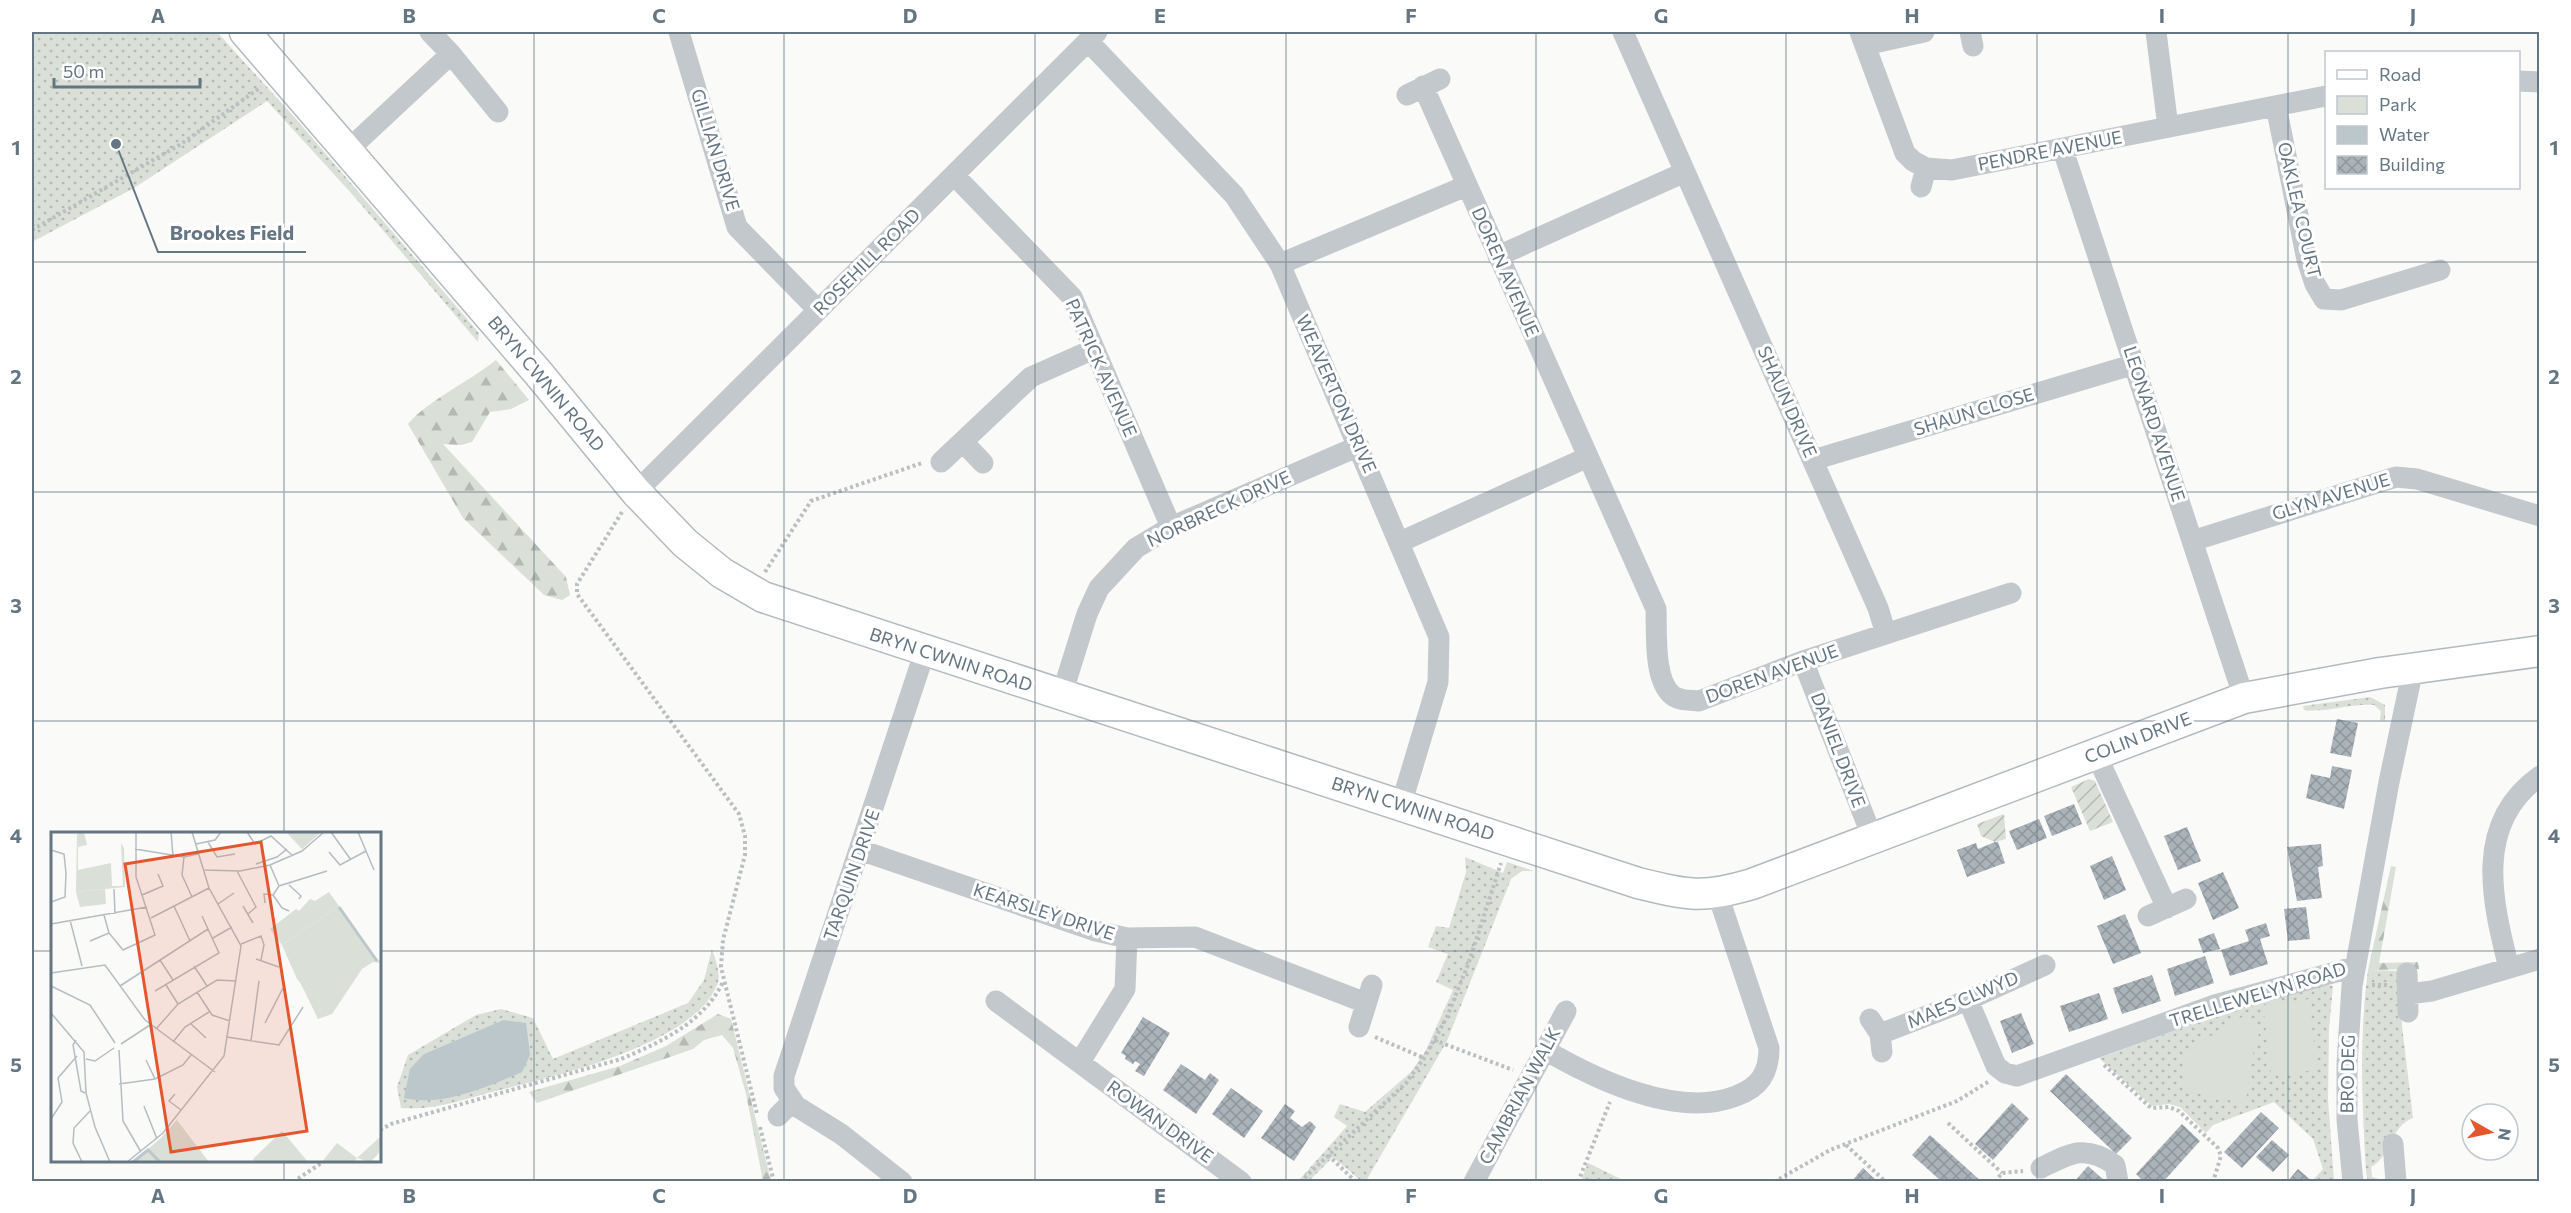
<svg xmlns="http://www.w3.org/2000/svg" width="2571" height="1213" font-family="Commissioner,sans-serif">
	<defs>
		<pattern id="grass-dots" width="8" height="8" patternUnits="userSpaceOnUse" patternTransform="scale(1.5)"><rect width="8" height="8" fill="#dadfd7"/><path d="M2 2h.1M6 6h.1" fill="none" stroke="#b4b9b4" stroke-width="1.8" stroke-linecap="round"/></pattern>
		<pattern id="forest-firs" width="22" height="20" patternUnits="userSpaceOnUse" patternTransform="scale(1.5)"><rect width="22" height="20" fill="#dadfd7"/><path d="M5 1l3.5 6h-7zM16 11l3.5 6h-7z" fill="#b4b9b4"/></pattern>
		<pattern id="garden-furrows" width="10" height="10" patternUnits="userSpaceOnUse" patternTransform="scale(1.5)"><rect width="10" height="10" fill="#dadfd7"/><path d="M-1 1l2-2M0 10L10 0M9 11l2-2" fill="none" stroke="#b4b9b4"/></pattern>
		<pattern id="building-cross-hatch" width="8" height="8" patternUnits="userSpaceOnUse" patternTransform="scale(1.5)"><rect width="8" height="8" fill="#aab3b9"/><path d="M0 0l8 8M0 8l8-8" fill="none" stroke="#8e969c"/></pattern>
	</defs>
	<rect width="100%" height="100%" fill="#fafaf8"/>
	<path fill="url(#grass-dots)" fill-rule="evenodd" d="M32 32H217L296 119 479 333 478 342 352 194 267 101 134 188 32 242Z
		M2370 697 2385 705V721L2380 720 2381 711 2374 705C2349 703 2328 713 2304 710L2303 706Z
		M1465 857 1503 873 1507 862 1534 871H1522L1511 879 1447 1041 1366 1181H1361L1333 1157 1309 1181 1300 1179 1347 1126 1334 1117 1340 1104 1365 1112 1411 1072 1425 1052 1453 990 1436 982 1448 954 1428 947 1436 926 1449 928 1466 872Z
		M712 949C715 959 722 975 717 985 692 1045 558 1075 500 1090 466 1098 437 1111 401 1108L397 1087 408 1055 476 1015 501 1009 533 1018 553 1059 688 1003 704 980ZM503 1020 491 1085 474 1089 424 1054Z
		M2368 970 2400 971 2402 1026 2413 1118C2390 1126 2392 1156 2371 1167L2372 1177 2386 1181 2368 1182 2366 1172C2362 1104 2359 1038 2368 970Z
		M2321 984 2333 986 2329 1029 2328 1099 2334 1181H2312L2323 1169 2313 1139 2274 1102 2213 1125 2206 1133 2180 1107 2169 1104 2152 1106 2099 1058 2257 1001Z
		M1588 1163 1625 1181H1581Z"/>
	<path fill="url(#forest-firs)" d="M496 360 529 400 511 409 490 412 472 442 461 445 443 444 566 577 570 595 562 600 544 595 463 518 408 424C427 401 470 381 496 360Z
		M2391 866 2396 867 2379 963 2418 962 2419 969 2368 970Z
		M718 1014 731 1019 771 1181H763L746 1094 733 1048 722 1035 704 1040 693 1049 537 1103 529 1092 620 1066 666 1046Z"/>
	<path fill="#dadfd7" d="M2309 999 2317 1070 2271 1075 2263 1005Z
		M2245 1015 2259 1034 2251 1061 2246 1102 2242 1103 2185 1091 2186 1051Z"/>
	<path fill="url(#garden-furrows)" d="M2089 779 2095 781 2113 822 2090 831 2071 787Z
		M2004 814 2006 839 1995 842 1981 836 1977 824Z"/>
	<path fill="#bbc7cb" d="M503 1020 526 1023 530 1055 522 1072C486 1087 444 1107 404 1098L410 1069 424 1054Z"/>
	<path fill="url(#building-cross-hatch)" d="M2337 719 2358 723 2351 757 2330 753Z
		M2332 766 2352 770 2344 809 2306 798 2311 774 2330 778Z
		M2074 804 2082 824 2052 836 2044 816Z
		M2039 819 2047 838 2017 850 2009 831Z
		M2187 827 2201 861 2178 870 2164 836Z
		M1995 842H1998L2005 863 1967 877 1957 850 1976 843 1978 849Z
		M2321 844 2323 866 2318 867 2322 898 2297 901 2287 847Z
		M2112 856 2126 890 2104 900 2090 866Z
		M2223 872 2239 908 2213 920 2198 883Z
		M2306 907 2310 939 2288 941 2284 909Z
		M2125 914 2141 953 2113 964 2097 926Z
		M2266 923 2270 936 2260 939 2268 964 2230 976 2221 950 2249 941 2245 930Z
		M2214 933 2220 949 2203 953 2198 939Z
		M2205 956 2214 983 2175 996 2167 969Z
		M2152 975 2161 1001 2122 1014 2113 988Z
		M2099 993 2108 1019 2069 1032 2060 1006Z
		M2021 1013 2034 1044 2012 1053 2000 1021Z
		M1143 1017 1170 1033 1144 1076 1135 1071 1140 1064 1135 1061 1133 1064 1125 1059 1126 1056 1121 1053Z
		M1181 1064 1205 1080 1210 1073 1219 1080 1196 1114 1163 1090Z
		M2066 1074 2132 1138 2116 1154 2050 1091Z
		M1231 1088 1263 1111 1244 1138 1212 1114Z
		M2012 1103 2029 1119 1993 1160 1975 1144Z
		M1285 1104 1295 1111 1290 1118 1302 1127 1310 1121 1316 1127 1294 1161 1261 1138Z
		M2261 1112 2279 1128 2242 1168 2224 1152Z
		M2182 1124 2200 1141 2163 1182H2144L2136 1174Z
		M1930 1135 1982 1182H1942L1912 1155Z
		M2272 1140 2289 1155 2273 1172 2256 1157Z
		M2088 1166 2106 1182H2074Z
		M1863 1168 1878 1182H1851Z
		M2298 1169 2313 1182H2287Z"/>
	<g fill="none" stroke-linecap="round" stroke-linejoin="round">
		<defs>
			<path id="secondary" d="M245 32 539 374 636 492 685 543 722 573 763 597 1638 883C1687 895 1702 899 1752 884L2244 698 2380 673 2540 651"/>
		</defs>
		<use href="#secondary" stroke="#b3babf" stroke-width="33"/>
		<path stroke="#bbbfc2" stroke-width="4" stroke-dasharray="3 3" stroke-linecap="butt" d="M32 230 181 144 261 87
			M622 512 577 584V594L739 814 745 836V855L723 940 721 967 757 1114
			M765 572 811 501 922 463
			M2372 985H2388
			M1375 1037 1424 1058
			M1434 1040 1513 1070
			M2104 1065 2151 1108 2169 1107 2179 1111 2218 1148 2221 1156 2213 1182
			M1948 1123 2002 1173
			M760 1127 774 1182
			M380 1130 391 1124 621 1059C661 1042 703 1023 723 982
			M1846 1145 1886 1182
			M1328 1155 1356 1182
			M293 1182 326 1160
			M1300 1182 1406 1083 1424 1058 1447 1017 1469 962 1501 863
			M1578 1182 1610 1102
			M1774 1182 1830 1150 1957 1101 1988 1082
			M1995 1182 2002 1173 2023 1171"/>
		<path stroke="#c3c8cc" stroke-width="21" d="M430 32 451 54
			M679 32 737 227 818 310
			M1623 32 1878 608 1886 634
			M1860 32 1905 153 1913 161 1926 168 1952 170 2326 96
			M1970 32 1973 46
			M2156 32 2168 127
			M1088 41 1234 195 1280 264 1439 637 1438 682 1401 805
			M1865 45 1924 32
			M2518 81 2540 82
			M1423 86 1656 609C1657 631 1653 679 1672 695 1679 701 1690 700 1699 701L1803 661 2011 593
			M1407 95 1440 79
			M2276 106 2307 260 2315 284 2324 299 2341 300 2440 270
			M348 150 451 54 498 112
			M2063 150 2244 698
			M954 175 1072 297 1171 527
			M1921 187 1926 168
			M1498 256 1685 172
			M1280 264 1466 186
			M964 443 983 463
			M1813 460 2135 364
			M941 462 1031 377 1094 349
			M636 492 1097 32
			M2192 541 2396 477 2417 479 2540 516
			M1400 542 1588 457
			M1803 661 1873 839
			M1061 697 1087 614 1099 588 1136 548 1171 527 1359 446
			M2096 754 2167 908
			M860 850 1096 931 1127 938 1195 937 1366 1003
			M2148 916 2186 899
			M2509 968C2492 901 2473 823 2540 776
			M2407 973 2408 1012
			M2408 994 2432 991 2540 959
			M1968 1000 1996 1066 2005 1073 2017 1076 2215 1005 2354 967
			M996 1001 1241 1182
			M1870 1019 1880 1034 1882 1052
			M1359 1027 1372 985
			M1880 1034 1968 1000 2045 965
			M1545 1050C1595 1079 1678 1119 1736 1096 1760 1087 1769 1073 1769 1048L1718 895
			M1080 1062 1125 989 1127 938
			M778 1116 792 1102
			M2393 1144 2396 1182
			M2041 1168C2071 1153 2085 1144 2115 1165L2118 1182
			M902 1182 841 1134 796 1106 784 1088V1076L925 651
			M1474 1182 1566 1011
			M2353 1182 2347 1120V1064L2352 986 2389 782 2413 669"/>
		<use href="#secondary" stroke="#fff" stroke-width="30"/>
	</g>
	<path fill="none" stroke="#657683" stroke-width="1.5" stroke-opacity="0.55" d="M284 32V834M534 32V1182M784 32V1182M1035 32V1182M1286 32V1182M1536 32V1182M1786 32V1182M2037 32V1182M2288 32V1182M32 262H2540M32 492H2540M32 721H2540M32 951H52M380 951H2540M284 1160V1182"/>
	<g text-anchor="middle" stroke-width="6" stroke-linejoin="round" paint-order="stroke">
		<g font-size="18" fill="#657683" stroke="#fff">
			<text transform="translate(715 150) rotate(73)" y="6">GILLIAN DRIVE</text>
			<text transform="translate(2050 151) rotate(-11)" y="6">PENDRE AVENUE</text>
			<text transform="translate(2299 210) rotate(77)" y="6">OAKLEA COURT</text>
			<text transform="translate(867 262) rotate(-45)" y="6">ROSEHILL ROAD</text>
			<text transform="translate(1505 272) rotate(66)" y="6">DOREN AVENUE</text>
			<text transform="translate(1101 368) rotate(66)" y="6">PATRICK AVENUE</text>
			<text transform="translate(546 384) rotate(50)" y="6">BRYN CWNIN ROAD</text>
			<text transform="translate(1336 394) rotate(66)" y="6">WEAVERTON DRIVE</text>
			<text transform="translate(1787 402) rotate(66)" y="6">SHAUN DRIVE</text>
			<text transform="translate(1974 412) rotate(-17)" y="6">SHAUN CLOSE</text>
			<text transform="translate(2154 424) rotate(72)" y="6">LEONARD AVENUE</text>
			<text transform="translate(2331 497) rotate(-17)" y="6">GLYN AVENUE</text>
			<text transform="translate(1219 509) rotate(-25)" y="6">NORBRECK DRIVE</text>
			<text transform="translate(951 660) rotate(18)" y="6">BRYN CWNIN ROAD</text>
			<text transform="translate(1772 674) rotate(-20)" y="6">DOREN AVENUE</text>
			<text transform="translate(2138 738) rotate(-21)" y="6">COLIN DRIVE</text>
			<text transform="translate(1838 750) rotate(69)" y="6">DANIEL DRIVE</text>
			<text transform="translate(1413 809) rotate(18)" y="6">BRYN CWNIN ROAD</text>
			<text transform="translate(852 875) rotate(-71)" y="6">TARQUIN DRIVE</text>
			<text transform="translate(1044 912) rotate(18)" y="6">KEARSLEY DRIVE</text>
			<text transform="translate(2258 995) rotate(-17)" y="6">TRELLEWELYN ROAD</text>
			<text transform="translate(1963 1000) rotate(-23)" y="6">MAES CLWYD</text>
			<text transform="translate(2348 1074) rotate(-89)" y="6">BRO DEG</text>
			<text transform="translate(1520 1096) rotate(-62)" y="6">CAMBRIAN WALK</text>
			<text transform="translate(1160 1122) rotate(36)" y="6">ROWAN DRIVE</text>
		</g>
	</g>
	<g transform="translate(51 832)">
		<rect width="330" height="330" fill="#fafaf8"/>
		<path d="M33 0 36 13 27 15V38L60 31 61 54H72L70 11 73 16 74 55 25 60 26 2ZM288 74 323 127 330 129V131L322 130 311 137 281 182 267 187 231 113ZM150 260 126 288 158 330H82L110 306ZM330 304 328 321 319 330 306 326Z" fill="#dadfd7"/>
		<path d="M278 60 288 74 231 113 219 97 245 77 248 79 259 67 264 69ZM280 84 289 85 299 97 286 107H278L284 113 271 128 268 173 246 147 231 113 246 115 242 110ZM231 299 257 330H203L202 327ZM286 311 306 326 303 330H271Z" fill="#dadfd7"/>
		<path d="M235 0H270L251 17ZM54 57 55 72 29 75 25 60Z" fill="#dadfd7"/>
		<path fill="none" stroke="#bbc7cb" stroke-width="3" d="M288 75 326 129M82 330 97 318 109 330"/>
		<path fill="none" stroke="#b5bdc2" stroke-width="1.5" d="M120 0 122 24M196 0 204 12 220 4 242 24M280 0 300 28M307 0 323 38M157 10 166 25 184 22M145 12 164 8 170 0M84 17 133 25 147 22M0 18 13 22 15 41 14 65 0 70M278 20 289 33 315 19M133 25 131 43 141 65M205 32 226 25 236 17M219 33 228 54M152 38 189 39 219 33 251 19 273 0M186 39 205 75 197 82M238 53 250 64 248 67M63 57 64 82M91 63 112 54 107 42M222 63 228 54 276 39M222 63 231 76 238 79M214 71 213 62 222 63M167 72 183 61M123 74 139 109M192 74 202 91M53 83 58 101 72 118 104 103 85 45V0M100 86 158 56M19 88 31 134M0 92 96 75M162 106 181 95M39 109 58 101M190 112 210 104 213 113 210 128M205 127 228 135M109 128 122 148M143 134 156 154M0 141 54 133 94 188 164 240M115 153 127 172M0 154 39 173 64 211M69 154 157 97M104 159 168 121 151 84M146 160 161 183 179 189M0 181 33 220 35 261 44 295 59 330M139 191 155 206M214 191 232 156M105 197 127 172 166 148 185 149M176 205 228 213 252 175M25 208 22 213 30 259 34 261M200 209 208 149M122 210 134 195 158 180M70 212 99 193M68 218 72 289 90 320M35 227 44 229 63 216M95 228 104 247M68 252 104 247 132 233 140 223M124 262 118 269 130 278M93 274 106 307M0 287 11 270 7 246 26 224M31 330 22 311 23 296 39 279M76 330 112 301 173 224 190 114 158 56 141 0"/>
		<path fill="#e4572e" fill-opacity="0.15" stroke="#e4572e" stroke-width="3" d="M210 10 256 299 120 320 74 32Z"/>
		<rect width="330" height="330" fill="none" stroke="#657683" stroke-width="3"/>
	</g>
	<path fill="none" stroke="#657683" stroke-width="2" d="M116 144L158 252H306"/>
	<circle fill="#657683" stroke="#fff" stroke-width="2" cx="116" cy="144" r="6"/>
	<g font-size="20" text-anchor="middle" font-weight="bold" fill="#657683" stroke="#fff" stroke-width="6" stroke-linejoin="round" paint-order="stroke">
		<text x="232" y="240">Brookes Field</text>
	</g>
	<rect width="2571" height="1213" fill="none" stroke="#ffffff" stroke-width="66"/>
	<rect x="2325" y="51" width="195" height="138" fill="#ffffff" stroke="#c1c8cd" stroke-width="1.5"/>
	<rect x="2337" y="70" width="30" height="9" fill="#ffffff" stroke="#c1c8cd" stroke-width="1.5"/>
	<text x="2379" y="81" font-size="18" fill="#657683">Road</text>
	<rect x="2337" y="96" width="30" height="18" fill="#dadfd7" stroke="#c1c8cd" stroke-width="1.5"/>
	<text x="2379" y="111" font-size="18" fill="#657683">Park</text>
	<rect x="2337" y="126" width="30" height="18" fill="#bbc7cb" stroke="#c1c8cd" stroke-width="1.5"/>
	<text x="2379" y="141" font-size="18" fill="#657683">Water</text>
	<rect x="2337" y="156" width="30" height="18" fill="url(#building-cross-hatch)" stroke="#c1c8cd" stroke-width="1.5"/>
	<text x="2379" y="171" font-size="18" fill="#657683">Building</text>
	<g transform="translate(2490 1132) rotate(99)"><circle r="28" fill="#ffffff" stroke="#c1c8cd" stroke-width="1.5"/>
	<path d="M0-4.5L10 22L0 15L-10 22Z" fill="#e4572e"/>
	<text y="-9" font-size="16" font-weight="bold" text-anchor="middle" fill="#657683">N</text>
	</g>
	<path d="M54 78v9h146v-9" fill="none" stroke="#657683" stroke-width="3"/>
	<text x="63" y="78" font-size="18" fill="#657683" stroke="#ffffff" stroke-width="4.5" paint-order="stroke">50 m</text>
	<rect x="33" y="33" width="2505" height="1147" fill="none" stroke="#657683" stroke-width="2"/>
	<g font-size="20" text-anchor="middle" font-weight="bold" fill="#657683">
		<text x="158" y="23">A</text>
		<text x="409" y="23">B</text>
		<text x="659" y="23">C</text>
		<text x="910" y="23">D</text>
		<text x="1160" y="23">E</text>
		<text x="1411" y="23">F</text>
		<text x="1661" y="23">G</text>
		<text x="1912" y="23">H</text>
		<text x="2162" y="23">I</text>
		<text x="2413" y="23">J</text>
		<text x="16" y="155">1</text>
		<text x="2554" y="155">1</text>
		<text x="16" y="384">2</text>
		<text x="2554" y="384">2</text>
		<text x="16" y="613">3</text>
		<text x="2554" y="613">3</text>
		<text x="16" y="843">4</text>
		<text x="2554" y="843">4</text>
		<text x="16" y="1072">5</text>
		<text x="2554" y="1072">5</text>
		<text x="158" y="1203">A</text>
		<text x="409" y="1203">B</text>
		<text x="659" y="1203">C</text>
		<text x="910" y="1203">D</text>
		<text x="1160" y="1203">E</text>
		<text x="1411" y="1203">F</text>
		<text x="1661" y="1203">G</text>
		<text x="1912" y="1203">H</text>
		<text x="2162" y="1203">I</text>
		<text x="2413" y="1203">J</text>
	</g>
</svg>
